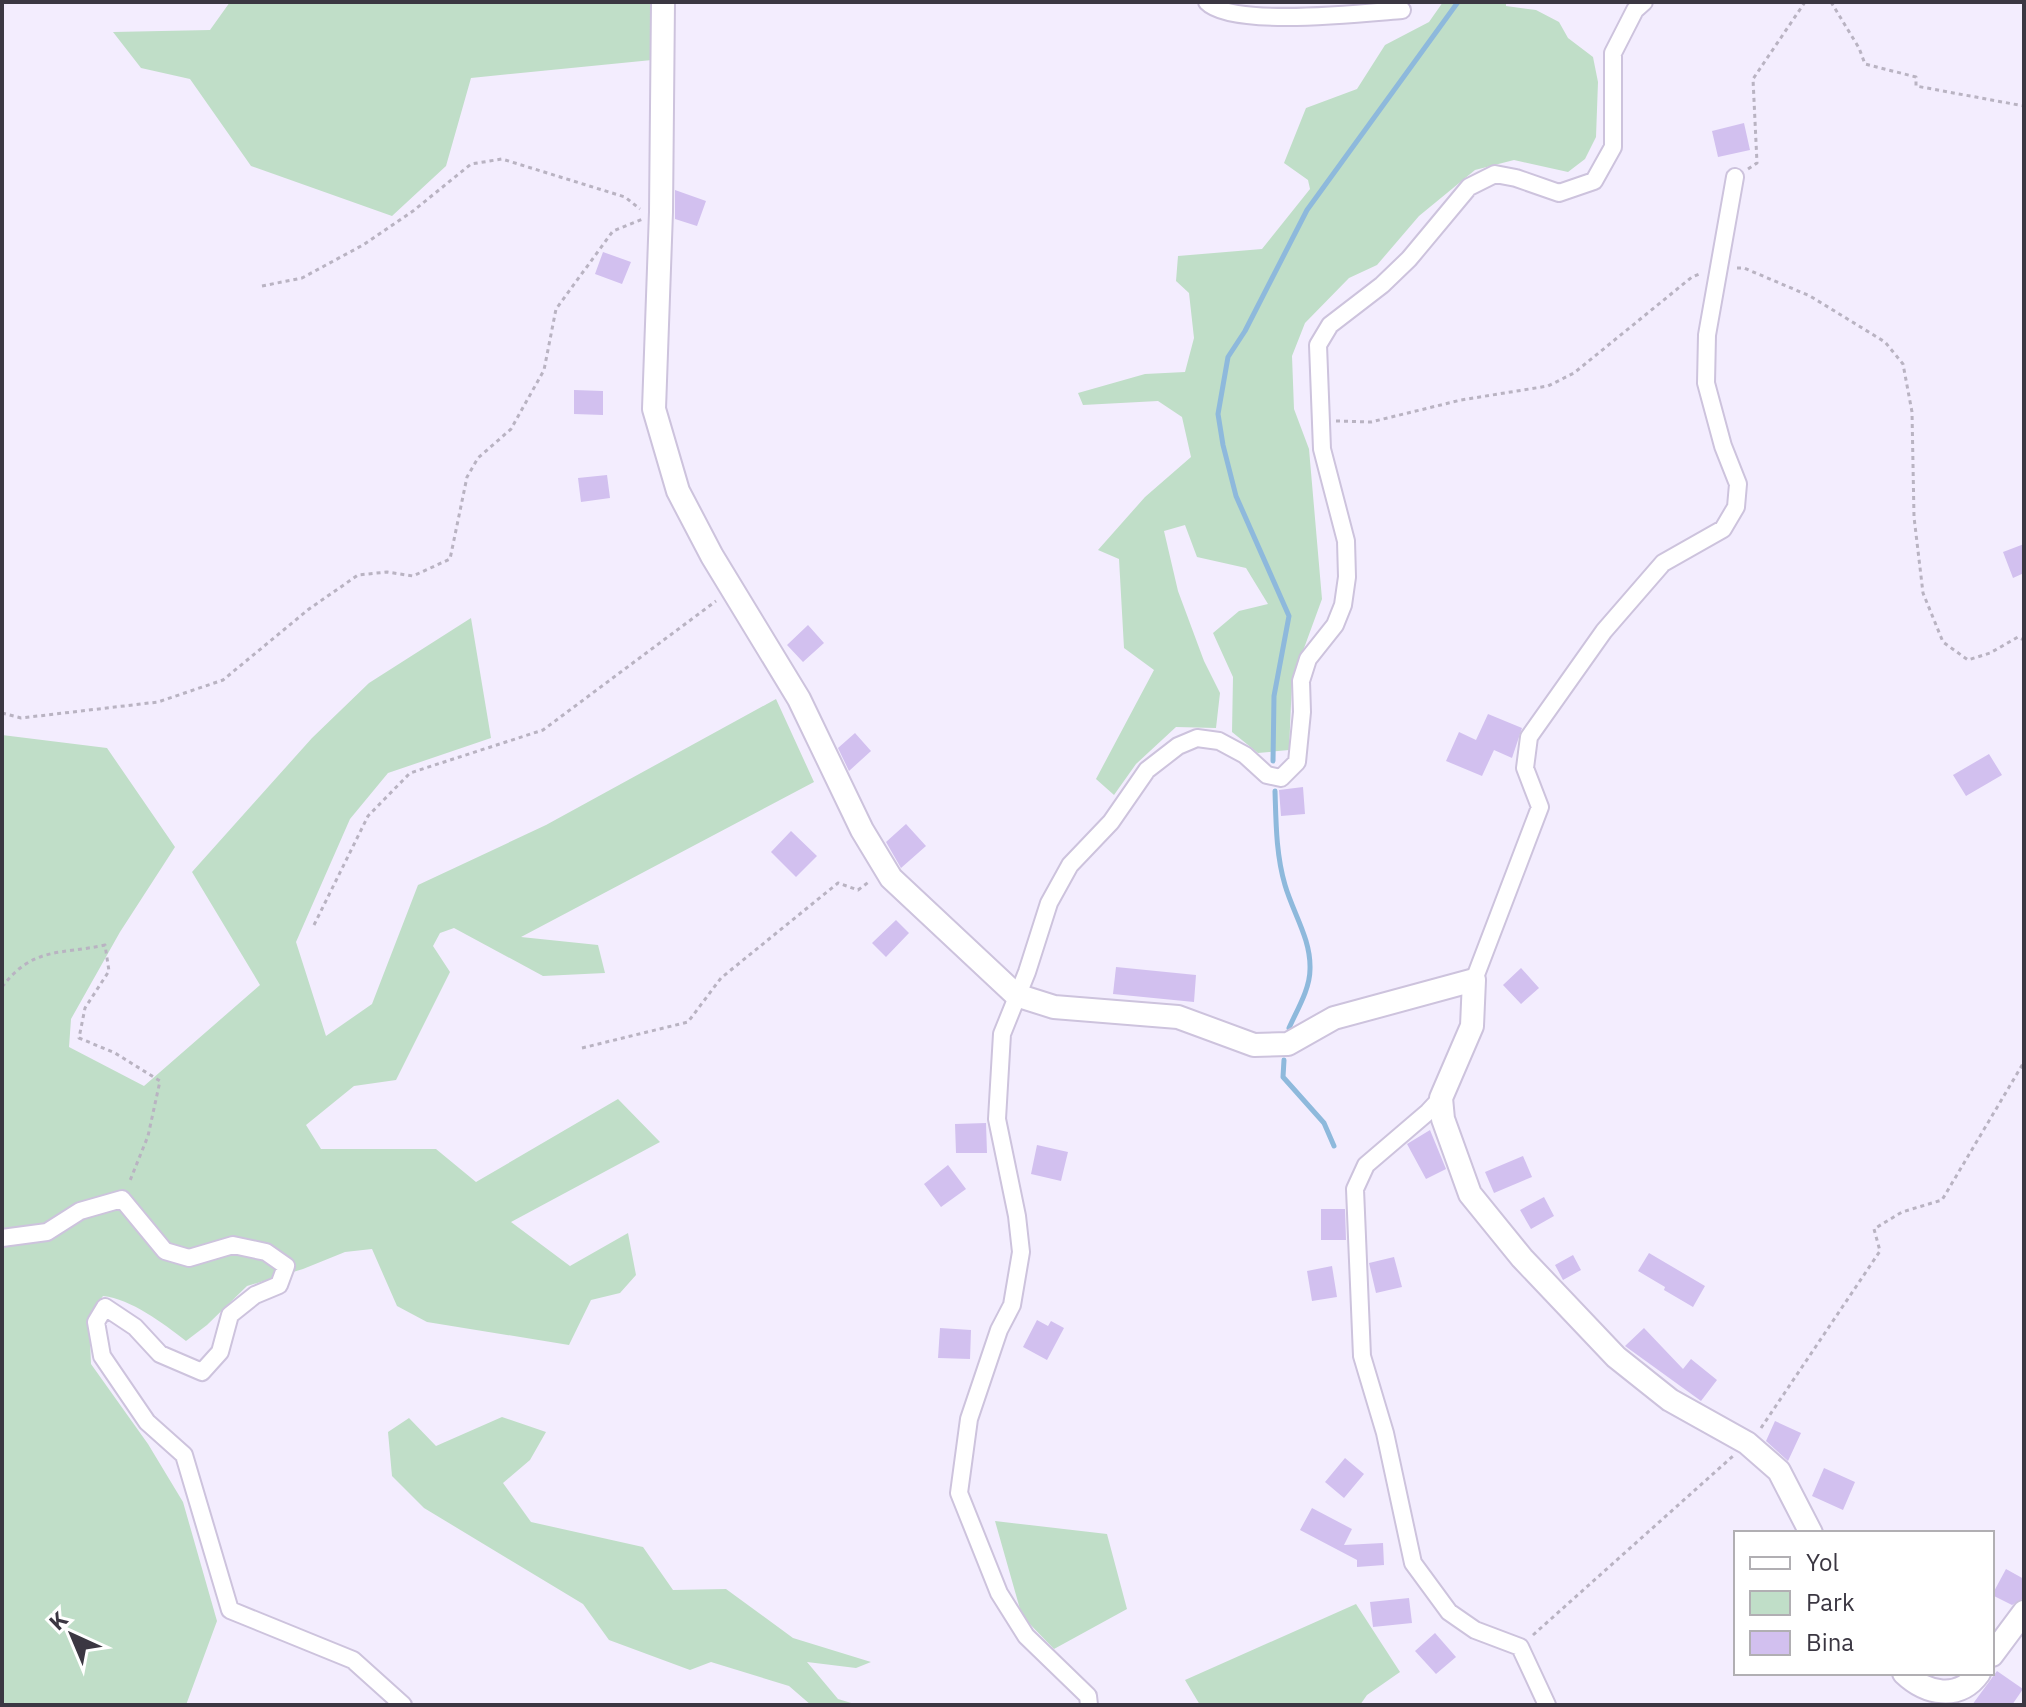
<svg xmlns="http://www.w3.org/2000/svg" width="2026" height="1707" font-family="'IBM Plex Sans',sans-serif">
	<rect width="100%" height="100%" fill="#f3edfe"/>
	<path fill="#c0dec8" d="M230 2H652V60L471 78 446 166 392 216 251 166 190 79 141 68 113 32 210 30Z
		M1443 2H1506V6L1536 10 1559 22 1568 38 1593 57 1598 82 1596 137 1585 159 1568 172 1514 160 1475 170 1419 216 1377 265 1349 278 1305 323 1292 356 1294 409 1309 449 1322 599 1292 681 1289 750 1258 753 1232 732 1233 677 1213 633 1239 611 1268 604 1246 568 1197 557 1185 525 1164 531 1178 591 1204 661 1220 693 1216 728 1176 727 1136 764 1114 795 1096 779 1154 670 1124 648 1119 559 1098 550 1145 497 1191 457 1182 417 1158 401 1083 405 1078 393 1145 374 1185 372 1194 338 1189 293 1176 281 1178 256 1262 249 1310 189 1308 180 1284 163 1306 108 1357 89 1385 45 1429 22Z
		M471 618 491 738 388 773 350 819 296 942 326 1036 372 1004 418 885 546 825 776 699 814 782 521 937 598 945 605 973 543 976 454 928 440 933 433 946 450 972 396 1080 354 1086 306 1125 321 1149H436L476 1182 618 1099 660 1142 511 1222 570 1266 628 1233 636 1275 620 1293 591 1300 569 1345 427 1322 397 1306 372 1249 345 1252 303 1269 247 1286 207 1325 186 1341C163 1323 131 1299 103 1296L89 1315 91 1364 148 1444 183 1502 217 1621 186 1705H2V735L107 748 175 847 120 932 71 1019 69 1047 144 1086 260 985 192 872 312 738 369 683Z
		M502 1417 546 1432 530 1460 503 1483 531 1522 643 1547 673 1590 726 1589 793 1638 871 1662 856 1668 807 1662 838 1699 858 1705H811L789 1686 711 1662 690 1670 609 1640 583 1604 424 1508 392 1476 388 1432 409 1418 436 1446Z
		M995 1521 1107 1534 1127 1609 1054 1649 1022 1616Z
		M1356 1604 1400 1672 1367 1695 1360 1705H1200L1185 1680Z"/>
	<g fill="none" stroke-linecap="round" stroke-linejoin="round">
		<path stroke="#8eb9dc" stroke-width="5" d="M1273 761 1274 696 1289 616 1236 496 1223 445 1218 414 1228 357 1245 331 1307 210 1458 2
			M1275 791C1276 822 1276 855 1285 885 1293 913 1311 939 1310 969 1310 989 1297 1010 1289 1028
			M1284 1060 1283 1077 1324 1123 1334 1146"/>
	</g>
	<path fill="#d2c0ef" d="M1744 123 1750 150 1718 157 1712 131Z
		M675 190 706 201 697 226 675 219Z
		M603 252 631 262 622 284 595 274Z
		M574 390 603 391V415L574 414Z
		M607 475 610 498 581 502 578 478Z
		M2024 544V573L2013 578 2003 552Z
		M808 625 824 643 803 662 787 645Z
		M1488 714 1522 728 1512 758 1494 750 1482 776 1446 761 1459 732 1476 740Z
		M855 733 871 751 849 771 838 748Z
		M1989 754 2002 775 1966 796 1953 775Z
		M1303 787 1305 814 1281 816 1279 790Z
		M906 824 926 846 901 868 886 842Z
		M791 831 817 856 796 877 771 852Z
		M896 920 909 933 886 957 872 943Z
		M1116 967 1196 975 1194 1002 1113 994Z
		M1521 968 1539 988 1521 1004 1503 985Z
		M986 1123 987 1153H956L955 1124Z
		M1430 1130 1446 1169 1426 1179 1407 1144Z
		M1037 1145 1068 1152 1061 1181 1031 1174Z
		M1523 1156 1532 1177 1494 1193 1485 1172Z
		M948 1165 966 1189 941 1207 924 1184Z
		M1544 1197 1554 1216 1531 1229 1520 1210Z
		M1321 1209H1345L1346 1240H1321Z
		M1649 1253 1705 1286 1693 1307 1664 1290 1665 1287 1638 1271Z
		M1573 1255 1581 1270 1563 1280 1555 1265Z
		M1394 1257 1402 1287 1376 1293 1369 1263Z
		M1332 1266 1337 1297 1312 1301 1307 1271Z
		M1037 1320 1048 1326 1051 1321 1064 1328 1047 1360 1023 1347Z
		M940 1328 971 1330 970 1359 938 1358Z
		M1644 1328 1683 1369 1691 1359 1717 1380 1701 1401 1625 1346Z
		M1775 1421 1801 1433 1788 1461 1766 1441Z
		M1345 1458 1364 1474 1344 1498 1325 1482Z
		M1824 1468 1855 1482 1843 1510 1812 1496Z
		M1312 1508 1352 1529 1344 1545 1383 1543 1384 1565 1357 1567V1560L1300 1530Z
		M2006 1569 2024 1579V1598L2012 1605 1992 1595Z
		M1409 1598 1412 1623 1373 1627 1370 1602Z
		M1435 1633 1456 1657 1436 1674 1415 1651Z
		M1997 1671 2023 1689 2012 1705H1972Z"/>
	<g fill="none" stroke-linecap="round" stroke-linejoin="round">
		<defs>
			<path id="street" d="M1207 2C1232 28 1364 13 1402 10
				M1474 980 1540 807 1525 768 1529 737 1604 631 1663 563 1723 529 1736 507 1738 484 1723 446 1706 383 1707 335 1735 177
				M1441 1098 1428 1112 1366 1165 1355 1189 1362 1356 1385 1433 1413 1563 1449 1612 1475 1630 1520 1647 1547 1705
				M2 1238 47 1232 80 1211 122 1199 165 1251 189 1258 233 1245 266 1252 286 1266 279 1285 255 1295 230 1315 220 1352 202 1372 160 1354 135 1327 105 1307 96 1322 102 1356 147 1422 184 1455 230 1610 353 1660 403 1705
				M1089 1705 1088 1696 1026 1636 999 1593 959 1493 969 1419 999 1330 1012 1305 1021 1252 1017 1216 997 1119 1002 1034 1027 972 1049 903 1070 865 1111 822 1147 770 1178 746 1197 738 1219 741 1245 755 1267 775 1281 778 1297 762 1302 712 1301 681 1308 659 1335 625 1343 605 1347 577 1346 541 1322 449 1318 345 1330 325 1382 285 1409 259 1469 187 1495 174 1516 178 1559 193 1594 181 1613 147V53L1635 10 1644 2"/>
			<path id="secondary" d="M663 2 661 212 654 409 678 491 712 556 799 699 862 830 891 878 1016 995 1054 1007 1178 1017 1254 1045 1288 1044 1334 1018 1474 980 1472 1026 1441 1098 1443 1119 1470 1194 1522 1258 1616 1357 1670 1400 1747 1443 1779 1471 1811 1533
				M1992 1655 2024 1612
				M1904 1673C1926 1694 1959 1701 1979 1673"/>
		</defs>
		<use href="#street" stroke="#cdc3dd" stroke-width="20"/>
		<use href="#secondary" stroke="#cdc3dd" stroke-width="26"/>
		<path stroke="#b9b3c2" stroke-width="3" stroke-dasharray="4 4" stroke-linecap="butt" d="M1831 2 1859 48 1865 64 1916 77V86L2024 106
			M1748 169 1757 163 1753 79 1805 2
			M1737 268H1744L1810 296 1885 342 1903 364 1912 412 1914 517 1923 593 1943 642 1968 660 1990 653 2018 637 2024 640
			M262 286 302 278 363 245 413 211 471 164 502 159 625 197 640 209
			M1336 421 1371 422 1461 400 1548 386 1574 373 1692 277 1702 273
			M2 713 21 718 158 702 223 680 309 609 358 575 387 572 413 576 450 559 467 477 478 458 511 429 544 370 556 309 613 231 643 219
			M314 925 368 816 410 773 543 730 716 601
			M2 987C33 946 60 955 105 945L109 971 85 1008 79 1038 115 1053 160 1081 148 1136 129 1183
			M582 1048 688 1022 721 978 838 883 858 890 870 881
			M1761 1428 1880 1251 1874 1229 1902 1212 1942 1200 2024 1062
			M1533 1635 1733 1456"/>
		<use href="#street" stroke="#fff" stroke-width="16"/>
		<use href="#secondary" stroke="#fff" stroke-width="22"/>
	</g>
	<rect width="2026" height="1707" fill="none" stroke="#3b3742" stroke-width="8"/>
	<rect x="1734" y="1531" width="260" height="144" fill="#ffffff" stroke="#b1afb3" stroke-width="2"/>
	<rect x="1750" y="1557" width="40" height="12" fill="#ffffff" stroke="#b1afb3" stroke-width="2"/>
	<text x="1806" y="1571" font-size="24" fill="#3b3742">Yol</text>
	<rect x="1750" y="1591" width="40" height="24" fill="#c0dec8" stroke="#b1afb3" stroke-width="2"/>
	<text x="1806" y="1611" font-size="24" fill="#3b3742">Park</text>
	<rect x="1750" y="1631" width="40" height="24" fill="#d2c0ef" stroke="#b1afb3" stroke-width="2"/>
	<text x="1806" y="1651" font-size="24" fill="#3b3742">Bina</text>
	<g transform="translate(72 1635) rotate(316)" stroke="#ffffff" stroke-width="6" paint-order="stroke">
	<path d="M0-6L14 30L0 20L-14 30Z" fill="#3b3742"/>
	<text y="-12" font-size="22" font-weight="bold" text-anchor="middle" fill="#3b3742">K</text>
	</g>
</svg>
